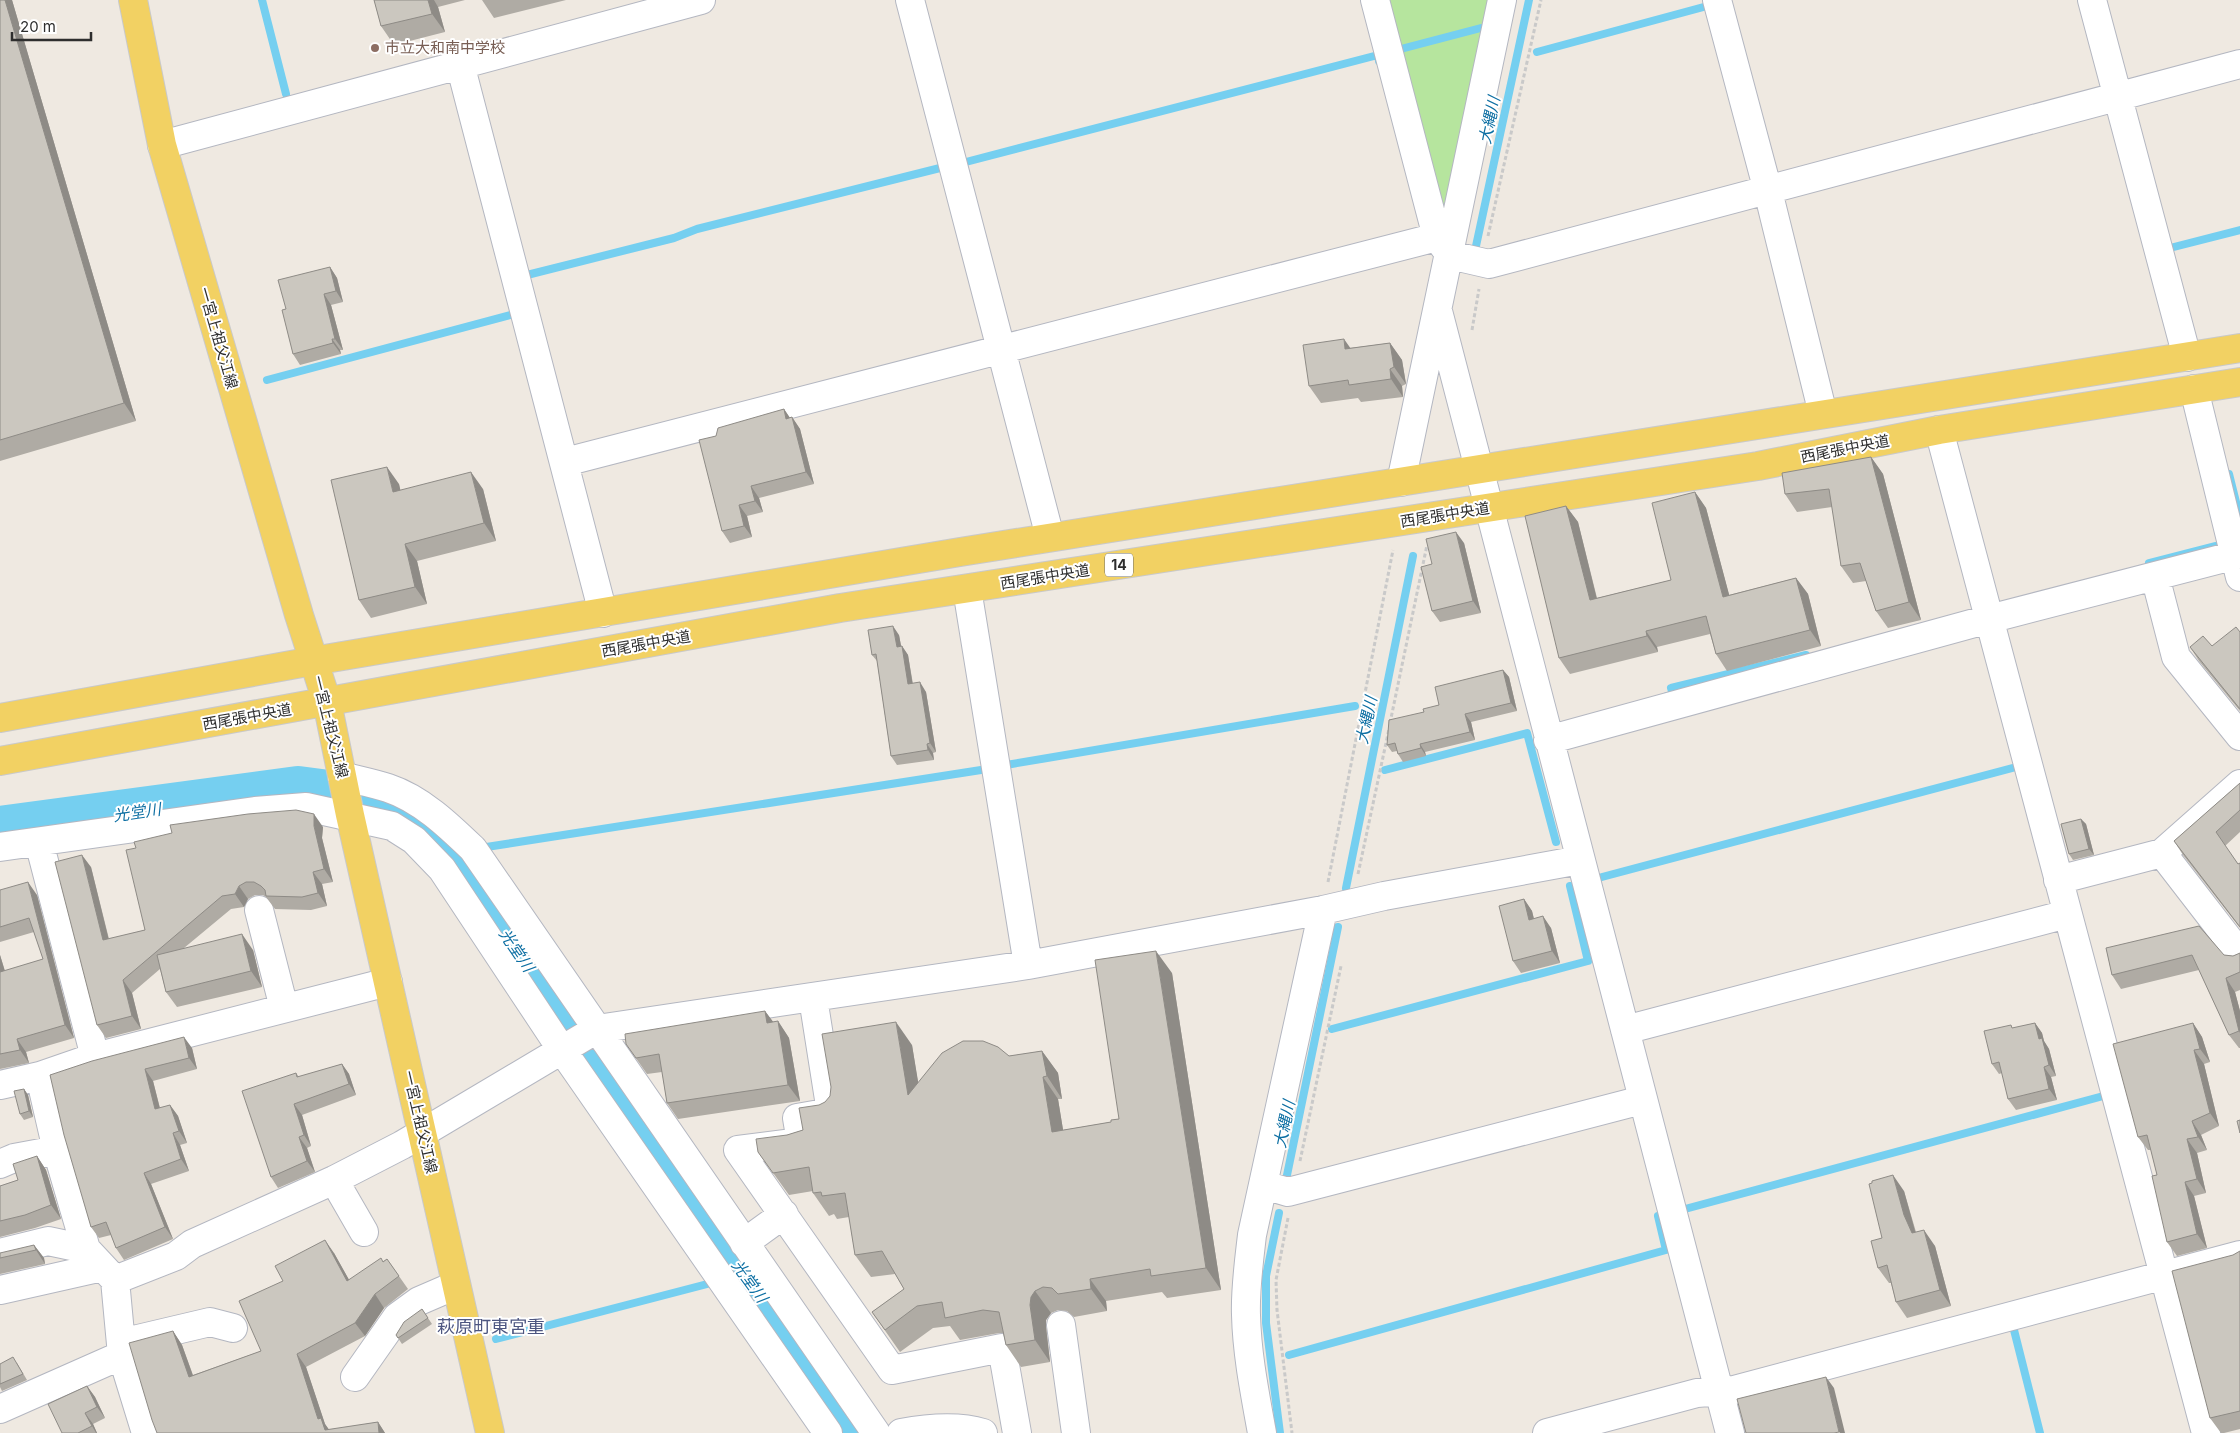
<svg xmlns="http://www.w3.org/2000/svg" width="2240" height="1433" font-family="Inter,'Noto Sans JP',sans-serif">
	<rect width="100%" height="100%" fill="#efe9e1"/>
	<path fill="#b6e59e" d="M1385 0H1495L1490 23 1397 47Z
		M1489 28 1445 226 1398 52Z"/>
	<g fill="none" stroke-linecap="round" stroke-linejoin="round">
		<path stroke="#75cff0" stroke-width="8" d="M262 0 286 94
			M1397 50 1481 28
			M1537 52 1711 5
			M962 163 1378 55 1379 61
			M1476 246 1529 0
			M2166 249 2240 230
			M527 275 674 238 697 229 944 167
			M267 380 518 313
			M2229 474 2240 518
			M2149 563 2215 546
			M1667 696 1673 695 1671 688 1806 655
			M1006 765 1355 706
			M1385 770 1527 733 1556 842
			M480 848 981 770
			M1602 877 2020 766
			M1346 888 1413 556
			M1332 1029 1588 961 1570 886
			M1286 1180 1338 927
			M1685 1209 2107 1095
			M1279 1213 1266 1276V1323L1280 1433
			M2014 1330 2040 1433
			M496 1339 715 1282
			M1289 1355 1666 1250 1658 1216"/>
		<path stroke="#75cff0" stroke-width="48" d="M0 830 298 790 359 798 419 822 456 862 604 1078 784 1330 852 1433"/>
		<defs>
			<path id="minor" d="M910 0 1050 537
				M1375 0 1437 237
				M1717 0 1768 191 1823 414
				M2092 0 2187 357
				M460 64 603 613
				M162 145 701 0
				M1438 311 1730 1433
				M2194 389 2240 577
				M1939 430 2206 1433
				M565 462 1437 237 1450 255 1489 264 2240 64
				M1401 482 1502 0
				M2155 576 2176 657 2240 736
				M967 589 1028 965
				M1548 740 1989 619 2240 554
				M342 776C357 780 373 783 388 788 421 799 448 825 473 849L876 1433
				M2240 784 2162 853 2240 954
				M39 842 95 1057
				M0 847 255 811 306 807 392 826 414 840 442 869 562 1050 828 1433
				M2058 880 2162 853
				M259 910 284 1008
				M813 998 831 1112 797 1118 801 1142 738 1150 892 1370 1002 1348 1017 1433
				M1625 1030 2067 914
				M40 1076 57 1150 86 1249 115 1280 122 1355 146 1433
				M0 1085 40 1076 95 1057 388 982
				M0 1164 14 1158 57 1150
				M334 1180 364 1232
				M1264 1185 1288 1192 1642 1100
				M744 1243 784 1214
				M0 1253 48 1241 86 1249
				M115 1280 176 1256 192 1244 334 1180 402 1145 597 1029 1028 965 1323 910 1384 896 1580 860
				M0 1290 102 1267
				M1061 1325 1076 1433
				M121 1343 210 1322 233 1328
				M355 1377 397 1317 419 1301 456 1285
				M0 1409 122 1355
				M901 1433C928 1428 957 1425 983 1433
				M1262 1433C1255 1394 1247 1355 1246 1315 1245 1289 1249 1261 1252 1235L1323 910
				M1547 1433 1697 1393 1734 1390 2240 1255"/>
			<path id="major" d="M133 0 162 145 299 615 327 702 350 815 490 1433
				M0 718 313 661 960 552 2240 348
				M0 761 840 608 1758 466 1939 430 2240 382"/>
		</defs>
		<use href="#minor" stroke="#b4b7c1" stroke-width="30"/>
		<use href="#major" stroke="#c9c9c9" stroke-width="30"/>
		<path stroke="#c9c9c9" stroke-width="3" stroke-dasharray="4 2.5" stroke-linecap="butt" d="M1488 236 1541 0
			M1472 330 1479 289
			M1390 723 1427 545
			M1358 874 1389 729
			M1328 882 1393 550
			M1300 1161 1341 966
			M1288 1218 1276 1280 1277 1310 1292 1433"/>
		<use href="#minor" stroke="#fff" stroke-width="28"/>
		<use href="#major" stroke="#f2d163" stroke-width="28"/>
	</g>
	<path fill="#afaba4" d="M0 0H12L136 421 0 461Z
		M374 0H465L438 7 445 32 394 45 381 26Z
		M482 0H566L494 18Z
		M330 267 337 278 343 302 331 305 343 350H340L341 354 300 365 293 354 286 309Z
		M1390 343 1402 360 1406 384 1402 386 1403 397 1361 402 1358 398 1321 403 1309 386 1350 348Z
		M784 409 790 418 792 417 800 429 814 484 759 498 763 512 747 516 752 537 730 543 722 531 716 436Z
		M1871 457 1883 474 1921 620 1888 628 1876 611 1866 581 1853 583 1841 566 1832 507 1797 512 1785 494Z
		M399 484 400 490 483 489 496 541 417 561 427 604 371 618 359 600Z
		M1695 492 1706 508 1729 595 1796 578 1808 594 1821 646 1727 671 1716 654 1710 634 1657 647 1658 652 1570 674 1559 658 1566 506 1578 522 1597 598 1671 580Z
		M1464 543 1481 613 1440 622 1432 611V564Z
		M2240 632V711L2199 661 2190 647 2212 646Z
		M899 635 901 646H902L908 655 913 684 926 692 936 752 933 753 934 760 897 765 891 756 877 661 872 655Z
		M1503 670 1509 677 1517 711 1471 722 1475 740 1425 752 1426 756 1403 762 1398 754 1397 751 1392 752 1387 745 1424 712 1439 705Z
		M2240 783V832L2225 846 2238 864 2240 863V928L2183 855 2174 841Z
		M2081 819 2086 824 2094 855 2073 860 2069 854Z
		M323 827 322 838 333 882 322 884 327 906 311 910 275 909 266 897 263 895H255L248 899 244 907 231 909 184 948 253 950 262 987 177 1007 166 992 160 969 132 993 141 1029 106 1038 97 1025 91 867 109 939 145 930Z
		M0 890 37 895 74 1038 26 1052 29 1063 0 1069V955L5 971 43 959 34 932 0 942Z
		M1524 899 1532 911 1534 919 1551 928 1560 963 1521 973 1513 961Z
		M2106 948 2224 955 2233 956 2240 953V990L2235 992 2240 1011V1048H2239L2229 1035 2199 970 2121 989 2112 975Z
		M1172 973 1221 1290 1167 1298 1162 1292 1106 1301 1107 1311 1074 1317 1067 1311 1058 1310 1051 1313 1046 1320V1327L1050 1362 1021 1367 1006 1345 1003 1333H999L960 1340 950 1326 933 1328 900 1352 872 1312 904 1289 895 1274 871 1277 855 1255 849 1217 837 1219 834 1214 829 1216 813 1193V1191L789 1195 758 1152 787 1135 803 1130 825 1102 912 1045 918 1083 1009 1056 1042 1051 1058 1073 1062 1099H1058L1063 1130 1111 1122 1119 1119Z
		M765 1011 773 1022 778 1021 789 1038 800 1101 678 1119 667 1103 662 1072 647 1074 626 1044Z
		M2035 1023 2042 1033 2044 1041 2049 1049 2056 1076 2051 1077 2057 1100 2016 1110 2008 1099 2002 1073 1999 1074 1992 1064 2014 1028Z
		M2193 1023 2202 1037 2210 1062 2204 1064 2219 1126 2201 1135 2207 1150 2197 1153 2206 1193 2194 1196 2207 1248 2177 1256 2167 1242 2157 1175 2151 1150H2148L2138 1137Z
		M192 1048 197 1069 153 1081 160 1108 170 1105 178 1116 187 1143 180 1145 189 1171 151 1184 173 1239 124 1260 116 1248 111 1235 99 1238 91 1227 50 1075Z
		M342 1064 349 1074 356 1095 302 1115 311 1146 307 1148 315 1172 278 1188 271 1177 296 1073 299 1077Z
		M24 1089 28 1095 33 1117 24 1120 20 1114Z
		M37 1156 46 1170 61 1219 35 1228 0 1237V1186L18 1180Z
		M1904 1191 1916 1232 1935 1246 1951 1306 1907 1318 1896 1302 1891 1283H1889L1878 1268 1882 1238Z
		M34 1245 44 1258 45 1264 0 1274V1258Z
		M2240 1251V1429L2224 1433H2221L2210 1418 2233 1255Z
		M334 1253 349 1280 387 1259 408 1289 384 1308 365 1336 306 1367 325 1424 329 1430 378 1422 385 1433H157L173 1331 182 1345 193 1375 261 1351 283 1281Z
		M422 1309 432 1324 402 1344 396 1335Z
		M17 1363 27 1380 2 1391 0 1387V1364Z
		M87 1386 95 1397 105 1418 93 1424 97 1433H62Z"/>
	<path fill="#8e8b86" d="M5 0H12L136 421 124 403Z
		M428 0H434L438 7 445 32 432 14Z
		M330 267 337 278 343 302 336 291Z
		M324 294 331 305 343 350 335 339Z
		M332 339 340 350 341 354 333 343Z
		M1344 339 1356 356 1345 349Z
		M1390 343 1402 360 1406 384 1394 367Z
		M1390 369 1402 386 1403 397 1391 379Z
		M784 409 792 421 786 419Z
		M792 417 800 429 814 484 806 472Z
		M1871 457 1883 474 1921 620 1909 602Z
		M387 467 399 484 405 510 393 492Z
		M471 472 483 489 496 541 484 523Z
		M751 486 759 498 763 512 755 501Z
		M1695 492 1706 508 1734 613 1723 597Z
		M739 505 747 516 752 537 744 526Z
		M1566 506 1578 522 1601 616 1590 600Z
		M1456 532 1464 543 1481 613 1473 601Z
		M405 544 417 561 427 604 415 587Z
		M1796 578 1808 594 1821 646 1810 630Z
		M893 626 899 635 903 656 897 647Z
		M1646 631 1657 647 1658 652 1647 636Z
		M902 646 908 655 914 693 908 684Z
		M1503 670 1509 677 1517 711 1511 703Z
		M920 682 926 692 936 752 930 743Z
		M1465 714 1471 722 1475 740 1470 732Z
		M927 744 933 753 934 760 928 750Z
		M1420 744 1425 752 1426 756 1421 748Z
		M314 814 323 827 322 838 333 882 324 869 314 826Z
		M2081 819 2086 824 2094 855 2089 849Z
		M82 855 91 867 112 953 103 940Z
		M313 872 322 884 327 906 318 893Z
		M28 882 37 895 74 1038 65 1025Z
		M239 886 248 899 244 907 235 894Z
		M1524 899 1532 911 1537 932 1529 920Z
		M1543 916 1551 928 1560 963 1552 951Z
		M242 934 253 950 262 987 251 971Z
		M1156 951 1172 973 1221 1290 1206 1268Z
		M0 955 9 985 0 972Z
		M2226 978 2235 992 2240 1011V1033L2239 1031Z
		M123 980 132 993 141 1029 132 1016Z
		M765 1011 777 1027 767 1023Z
		M778 1021 789 1038 800 1101 788 1085Z
		M896 1022 912 1045 924 1117 908 1095Z
		M2035 1023 2042 1033 2044 1041 2049 1049 2056 1076 2049 1065 2039 1039Z
		M2193 1023 2202 1037 2210 1062 2200 1049Z
		M184 1037 192 1048 197 1069 189 1058Z
		M17 1039 26 1052 29 1063 20 1050Z
		M2194 1050 2204 1064 2219 1126 2210 1113Z
		M1042 1051 1058 1073 1062 1099 1047 1076Z
		M342 1064 349 1074 356 1095 349 1084Z
		M2044 1067 2051 1077 2057 1100 2049 1089Z
		M145 1069 153 1081 163 1121 155 1109Z
		M1043 1077 1058 1099 1067 1154 1052 1132Z
		M24 1089 28 1095 33 1117 29 1111Z
		M294 1104 302 1115 311 1146 304 1135Z
		M170 1105 178 1116 187 1143 179 1131Z
		M2192 1121 2201 1135 2207 1150 2198 1137Z
		M173 1133 180 1145 189 1171 181 1159Z
		M299 1137 307 1148 315 1172 307 1161Z
		M2187 1139 2197 1153 2206 1193 2197 1179Z
		M37 1156 46 1170 61 1219 51 1205Z
		M144 1173 151 1184 173 1239 165 1227Z
		M1893 1175 1904 1191 1915 1231 1923 1249 1912 1233 1904 1215Z
		M2185 1182 2194 1196 2207 1248 2197 1234Z
		M1924 1230 1935 1246 1951 1306 1940 1290Z
		M325 1240 334 1253 357 1294 347 1281Z
		M34 1245 44 1258 45 1264 36 1250Z
		M1090 1279 1106 1301 1107 1311 1091 1289Z
		M1035 1291 1051 1313 1046 1320V1327L1050 1362 1035 1340 1030 1305 1031 1297Z
		M375 1294 384 1308 365 1336 355 1323Z
		M173 1331 182 1345 198 1390 189 1377Z
		M297 1354 306 1367 325 1424 330 1431 327 1433 318 1419Z
		M1826 1377 1834 1388 1845 1433H1840L1839 1432Z
		M87 1386 95 1397 105 1418 97 1407Z
		M85 1413 93 1424 97 1433H96L92 1426Z
		M378 1422 385 1433H379Z"/>
	<path fill="#cbc7bf" stroke="#8e8b86" d="M0 0H5L124 403 0 440Z
		M374 0H428L432 14 381 26Z
		M330 267 336 291 324 294 335 339H332L333 343 293 354 282 310 286 309 278 280Z
		M1344 339 1345 349 1390 343 1394 367 1390 369 1391 379 1349 385 1348 380 1309 386 1303 345Z
		M784 409 786 419 792 417 806 472 751 486 755 501 739 505 744 526 722 531 699 440 716 436 718 428Z
		M1871 457 1909 602 1876 611 1860 563 1841 566 1829 489 1785 494 1782 473Z
		M387 467 393 492 471 472 484 523 405 544 415 587 359 600 331 480Z
		M1695 492 1723 597 1796 578 1810 630 1716 654 1706 616 1646 631 1647 636 1559 658 1525 516 1566 506 1590 600 1671 580 1652 503Z
		M1456 532 1473 601 1432 611 1421 567 1432 564 1426 539Z
		M893 626 897 647 902 646 908 684 920 682 930 743 927 744 928 750 891 756 876 654 872 655 868 630Z
		M2236 627 2240 632V709L2190 647 2203 636 2212 646Z
		M1503 670 1511 703 1465 714 1470 732 1420 744 1421 748 1398 754 1395 743 1387 745 1389 720 1424 712 1423 709 1439 705 1435 687Z
		M2240 783V810L2216 832 2238 864 2240 863V927L2174 841Z
		M296 810 314 814V826L324 869 313 872 318 893 302 897 266 896 265 890 261 886 254 882H246L239 886 235 894 222 896 123 980 132 1016 97 1025 55 862 82 855 103 940 145 930 126 850 136 848 134 842 172 833 170 825 248 814Z
		M2081 819 2089 849 2069 854 2061 824Z
		M28 882 65 1025 17 1039 20 1050 0 1054V972L43 959 29 918 0 927V890Z
		M1524 899 1529 920 1543 916 1552 951 1513 961 1499 906Z
		M2199 926 2224 955 2233 956 2240 953V972L2226 978 2239 1031 2229 1035 2192 955 2112 975 2106 948Z
		M242 934 251 971 166 992 157 955Z
		M1156 951 1206 1268 1151 1276 1150 1269 1090 1279 1091 1289 1058 1294 1052 1288 1043 1287 1035 1291 1031 1297 1030 1305 1035 1340 1006 1345 999 1312 983 1310 945 1318 942 1302 917 1306 885 1330 872 1312 904 1289 882 1251 855 1255 845 1193 822 1196 821 1192 813 1193 809 1167 773 1173 758 1152 756 1139 787 1135 803 1130 799 1108 819 1105 825 1102 830 1096 831 1087 822 1034 896 1022 908 1095 942 1053 963 1041H983L998 1047 1009 1056 1042 1051 1047 1076 1043 1077 1052 1132 1111 1122V1120L1119 1119 1095 960Z
		M765 1011 767 1023 778 1021 788 1085 667 1103 659 1054 636 1058 626 1044 625 1034Z
		M2035 1023 2039 1039 2042 1038 2049 1065 2044 1067 2049 1089 2008 1099 1999 1062 1992 1064 1984 1031 2011 1025 2012 1028Z
		M2193 1023 2200 1049 2194 1050 2210 1113 2192 1121 2198 1137 2187 1139 2197 1179 2185 1182 2197 1234 2167 1242 2152 1176 2157 1175 2147 1135 2138 1137 2113 1044Z
		M184 1037 189 1058 145 1069 155 1109 170 1105 179 1131 173 1133 181 1159 144 1173 165 1227 116 1248 106 1222 91 1227 64 1135 50 1075 92 1061Z
		M342 1064 349 1084 294 1104 304 1135 299 1137 307 1161 271 1177 242 1091 296 1073 297 1077Z
		M24 1089 29 1111 20 1114 14 1091Z
		M2240 1120V1133L2237 1121Z
		M37 1156 51 1205 25 1215 0 1221V1186L18 1180 13 1164Z
		M1893 1175 1904 1215 1912 1233 1924 1230 1940 1290 1896 1302 1887 1265 1878 1268 1871 1241 1882 1238 1869 1184 1872 1183V1181Z
		M325 1240 347 1281 381 1258 383 1262 387 1259 399 1276 375 1294 355 1323 297 1354 318 1419 321 1418 325 1430 378 1422 379 1433H157L152 1420 129 1343 173 1331 189 1377 261 1351 239 1301 283 1281 275 1266Z
		M34 1245 36 1250 0 1258V1253Z
		M2240 1251V1411L2210 1418 2172 1271 2233 1255Z
		M422 1309 428 1318 398 1338 396 1335 404 1322Z
		M13 1357 23 1374 0 1384V1364Z
		M1826 1377 1839 1432 1834 1433H1746L1737 1399Z
		M87 1386 97 1407 85 1413 92 1426 78 1433H62L48 1404Z"/>
	<circle fill="#8d6e63" stroke="#fff" stroke-width="2" cx="375" cy="48" r="5"/>
	<g text-anchor="middle" stroke-width="4" stroke-linejoin="round" paint-order="stroke">
		<rect fill="#fff" stroke="#6d6d6d" stroke-width="1" x="1105" y="553.5" width="28" height="23" rx="4"/>
		<g font-size="14" font-weight="bold" fill="#2e2e2e">
			<text x="1119" y="570">14</text>
		</g>
		<g font-size="15" fill="#785e54" stroke="#fff" text-anchor="start">
			<text x="385" y="53">市立大和南中学校</text>
		</g>
		<g font-size="15" fill="#2e2e2e" stroke="#fff">
			<text transform="translate(218 338) rotate(74)" y="5">一宮上祖父江線</text>
			<text transform="translate(1845 449) rotate(-11)" y="5">西尾張中央道</text>
			<text transform="translate(1445 515) rotate(-9)" y="5">西尾張中央道</text>
			<text transform="translate(1045 577) rotate(-9)" y="5">西尾張中央道</text>
			<text transform="translate(646 644) rotate(-10)" y="5">西尾張中央道</text>
			<text transform="translate(247 717) rotate(-10)" y="5">西尾張中央道</text>
			<text transform="translate(330 727) rotate(76)" y="5">一宮上祖父江線</text>
			<text transform="translate(420 1122) rotate(77)" y="5">一宮上祖父江線</text>
		</g>
		<g font-size="16" font-style="italic" fill="#0d6fa3" stroke="#fff">
			<text transform="translate(1489 120) rotate(-78)" y="6">大縄川</text>
			<text transform="translate(1366 720) rotate(-78)" y="6">大縄川</text>
			<text transform="translate(137 812) rotate(-8)" y="6">光堂川</text>
			<text transform="translate(517 950) rotate(56)" y="6">光堂川</text>
			<text transform="translate(1284 1124) rotate(-78)" y="6">大縄川</text>
			<text transform="translate(750 1281) rotate(54)" y="6">光堂川</text>
		</g>
		<g font-size="18" fill="#4d5680" stroke="#fff">
			<text x="491" y="1333">萩原町東宮重</text>
		</g>
	</g>
	<path d="M12 32v8h79v-8" fill="none" stroke="#2e2e2e" stroke-width="2.5"/>
	<text x="20" y="32" font-size="15" fill="#2e2e2e" stroke="#ffffff" stroke-width="4" paint-order="stroke">20 m</text>
</svg>
